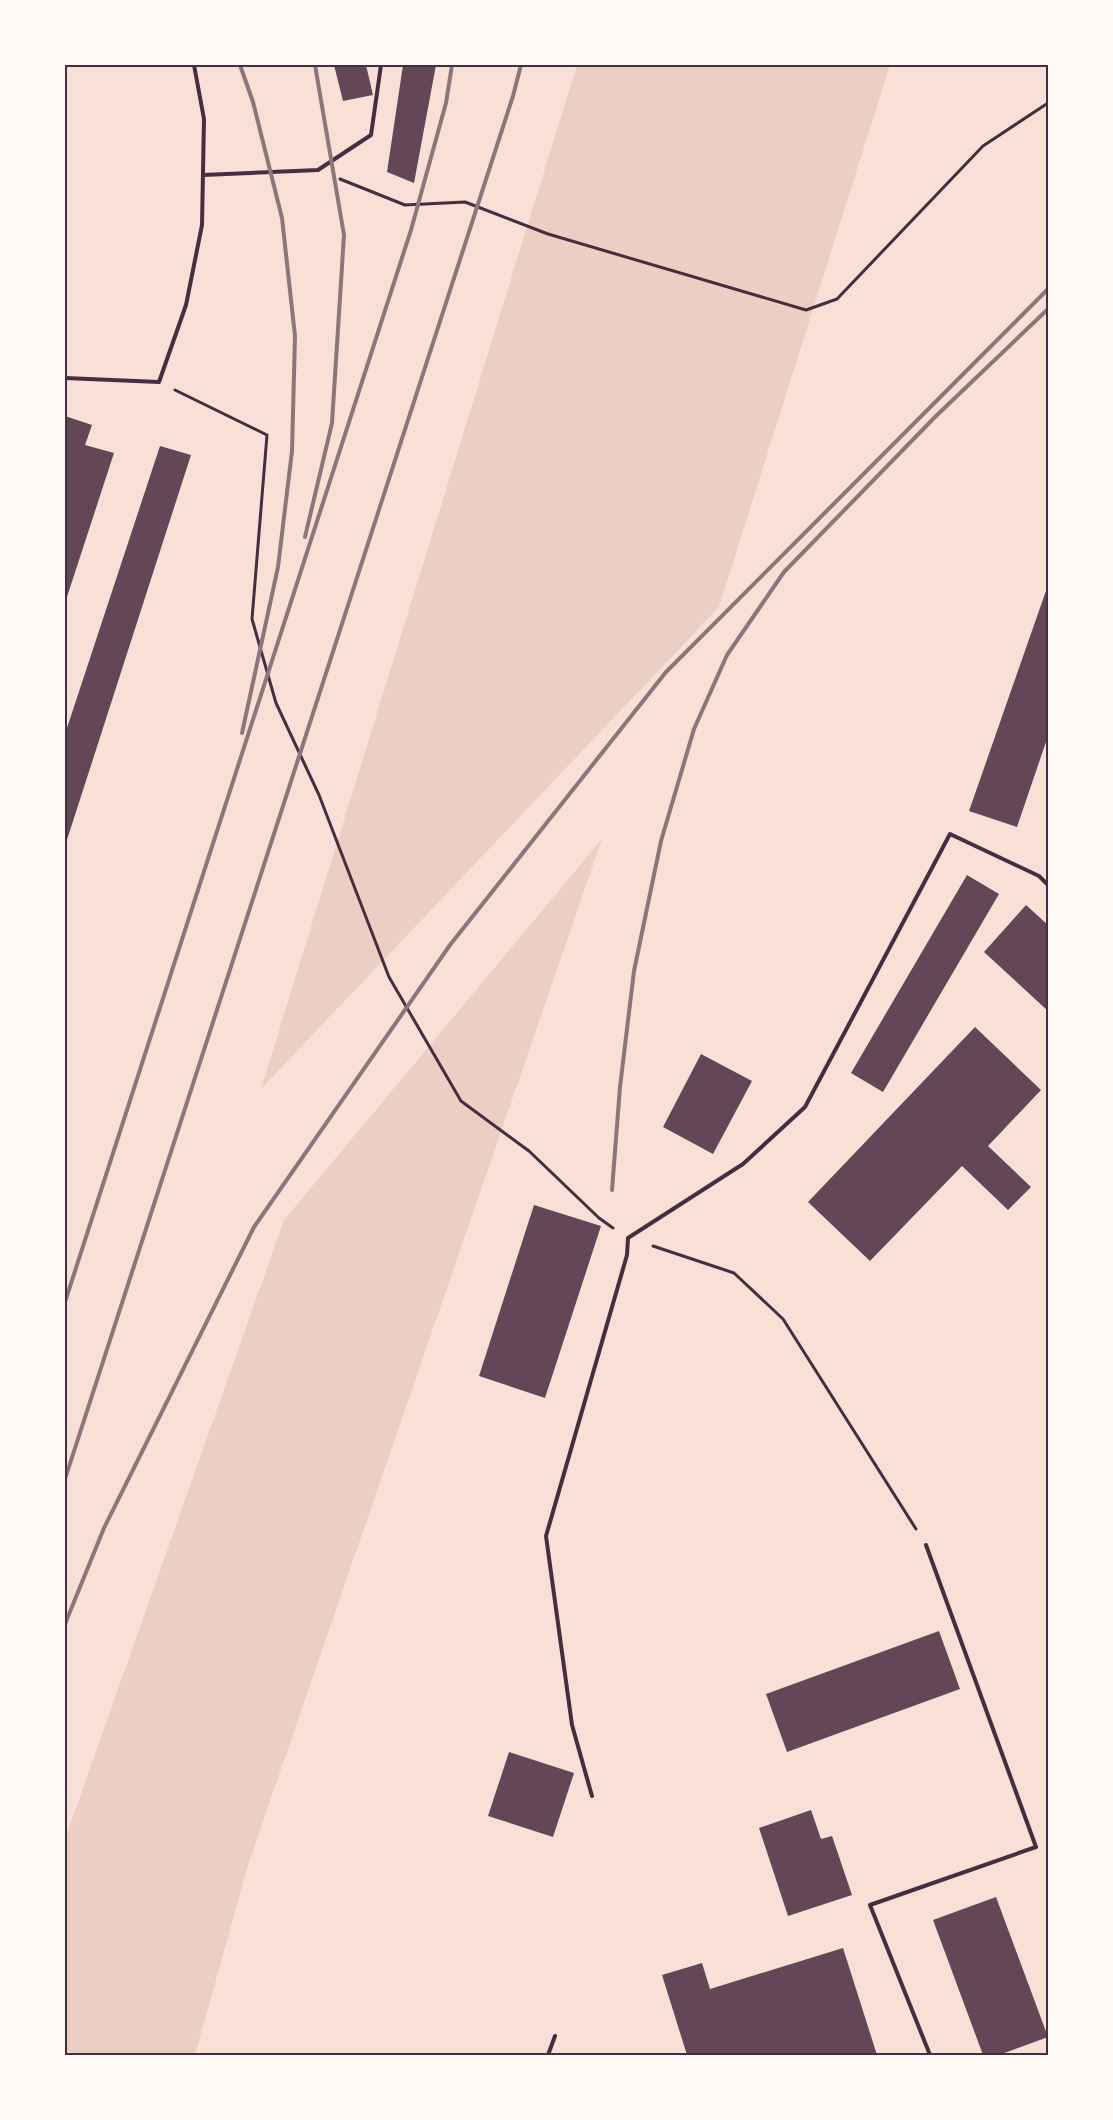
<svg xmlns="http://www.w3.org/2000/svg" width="1113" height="2120" font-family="Inter,sans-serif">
	<rect width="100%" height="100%" fill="#f7e1d7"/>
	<path fill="#ebcfc5" d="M577 65H890L719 607 261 1089Z
		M602 839 249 1862 195 2055H65V1839L284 1220Z"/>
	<path fill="#644757" d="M334 65H366L373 95 343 101Z
		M403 65H436L414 183 387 172Z
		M65 416 92 425 85 445 114 453 65 603Z
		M160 446 191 455 65 846V734Z
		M1048 585V736L1017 827 969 811Z
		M967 875 999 894 883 1092 851 1073Z
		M1026 905 1048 925V1011L984 952Z
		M975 1027 1041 1090 988 1146 1031 1187 1008 1210 962 1166 870 1261 808 1202Z
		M701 1054 752 1081 713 1154 663 1127Z
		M534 1205 601 1226 545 1398 479 1376Z
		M939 1631 960 1689 787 1752 766 1694Z
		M509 1752 574 1773 553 1837 488 1816Z
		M811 1810 821 1839 832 1836 852 1895 788 1916 759 1828Z
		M996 1897 1048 2037 999 2055H983L933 1920Z
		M843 1948 877 2055H687L662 1975 702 1963 710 1989Z"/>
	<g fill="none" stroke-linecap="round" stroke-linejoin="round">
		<path stroke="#4a2c40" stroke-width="3" d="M340 179 405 205 465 202 548 234 806 310 837 299 983 146 1048 103
			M175 390 267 435 252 619 276 703 319 795 389 977 461 1101 529 1151 599 1218 613 1228
			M653 1246 734 1273 783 1319 916 1529"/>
		<path stroke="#4a2c40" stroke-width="4" d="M203 175 318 170 371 135 381 65
			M65 378 159 382 186 305 202 225 204 119 194 65
			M926 1545 1036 1847 870 1905 930 2055
			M592 1796 572 1725 546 1536 627 1255 628 1238 743 1164 805 1107 950 834 1039 876 1048 885
			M548 2055 555 2036"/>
		<path stroke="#8f747c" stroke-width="4" d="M240 65 253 102 282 218 295 336 292 451 278 567 242 733
			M305 537 332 423 344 235 315 65
			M612 1190 620 1087 634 971 661 841 694 729 727 655 784 572 935 417 1048 309
			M65 1302 411 230 446 103 452 65
			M65 1479 513 96 521 65
			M65 1624 104 1528 254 1227 450 945 666 672 1048 289"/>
	</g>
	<rect width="1113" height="2120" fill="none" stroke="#fffaf5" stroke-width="132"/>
	<rect x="66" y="66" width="981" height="1988" fill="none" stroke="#4a2c40" stroke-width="2"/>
</svg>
